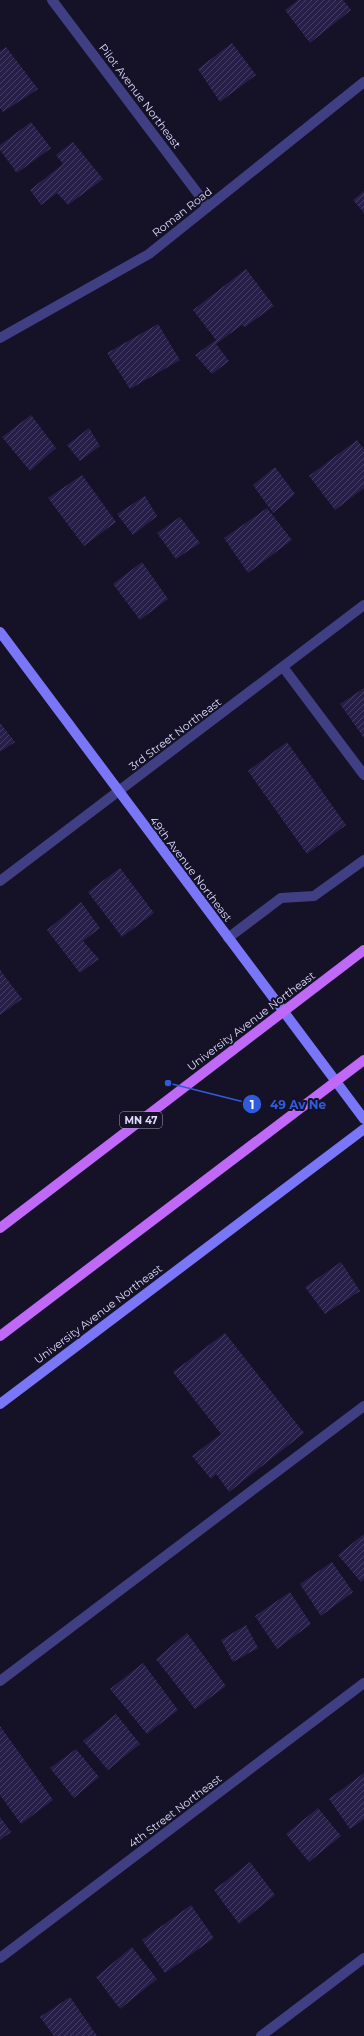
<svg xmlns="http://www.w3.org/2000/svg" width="364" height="2036" font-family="Montserrat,sans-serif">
	<defs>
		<pattern id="building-hatch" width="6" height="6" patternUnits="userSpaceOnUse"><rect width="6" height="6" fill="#271f48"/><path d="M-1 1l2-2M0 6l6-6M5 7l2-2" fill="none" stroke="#463f63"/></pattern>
	</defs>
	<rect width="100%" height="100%" fill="#151228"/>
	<path fill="url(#building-hatch)" d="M298 0H343L351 10 310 43 285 10Z
		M232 43 256 75 220 102 198 69Z
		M6 47 38 89 3 112 0 108V51Z
		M31 122 51 148 17 173 0 150V145Z
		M73 142 103 179 68 205 57 193 41 205 30 190 63 164 56 155Z
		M364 191V213L353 200Z
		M246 269 274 306 245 327 242 325 216 344 229 361 212 374 195 355 216 340 193 310Z
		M158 324 180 360 130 389 107 353Z
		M31 415 56 448 30 471 2 437Z
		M89 428 100 446 80 461 67 445Z
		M357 440 364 449V488L335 510 309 476Z
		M275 467 295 494 273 513 253 485Z
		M82 475 116 522 84 546 48 498Z
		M145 496 157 516 133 535 117 514Z
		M267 508 292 540 248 573 224 538Z
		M180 517 200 543 176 559 157 533Z
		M142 562 168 599 140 620 113 584Z
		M364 688V738L340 704Z
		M0 723 15 742 0 752Z
		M287 742 346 825 307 854 248 771Z
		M120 868 154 913 122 937 88 892Z
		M81 902 100 928 83 941 99 959 80 973 47 930Z
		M0 970 22 999 0 1015Z
		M341 1262 360 1291 325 1314 305 1287Z
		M225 1333 304 1433 229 1492 216 1474 211 1479 192 1456 221 1434 173 1372Z
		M364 1534V1579L361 1582 338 1555Z
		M332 1562 353 1592 321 1616 300 1584Z
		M290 1592 311 1624 277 1649 255 1616Z
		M246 1625 258 1648 233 1662 221 1640Z
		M187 1633 226 1686 195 1709 156 1659Z
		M143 1663 178 1710 147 1734 110 1689Z
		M116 1714 140 1744 108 1770 83 1741Z
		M0 1726 53 1800 21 1824 0 1795Z
		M76 1749 99 1777 74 1798 50 1768Z
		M364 1773V1819L350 1829 329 1799Z
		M318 1808 341 1836 309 1862 286 1834Z
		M0 1817 11 1832 0 1840Z
		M250 1862 275 1895 239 1924 214 1890Z
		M191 1905 214 1938 165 1973 142 1940Z
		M132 1947 157 1979 120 2009 96 1977Z
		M70 1997 97 2036H54L40 2017Z"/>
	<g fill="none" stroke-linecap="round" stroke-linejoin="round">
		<path stroke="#413f84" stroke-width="10" d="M283 667 364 775
			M228 938 281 898 314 896 364 860
			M0 1681 364 1406
			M261 2036 364 1958"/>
		<path stroke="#413f84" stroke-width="10" d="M52 0 208 207
			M0 338 149 254 364 82
			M0 881 364 605
			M0 1958 364 1683"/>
		<path stroke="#7977f8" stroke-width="10" d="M0 632 364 1119
			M0 1404 364 1129"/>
		<path stroke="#c068f7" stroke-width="10" d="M0 1228 364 950
			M0 1336 364 1060"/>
	</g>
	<g text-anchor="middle" stroke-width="4" stroke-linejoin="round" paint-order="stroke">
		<rect fill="#151228" stroke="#a29fbd" stroke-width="1" x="120" y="1112" width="42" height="16" rx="3"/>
		<g font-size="10" font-weight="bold" fill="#dedbfd">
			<text x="141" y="1124">MN 47</text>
		</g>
		<g font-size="11" fill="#dedbfd" stroke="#151228">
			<text transform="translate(140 96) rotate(53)" y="4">Pilot Avenue Northeast</text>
			<text transform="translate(182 212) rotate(-38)" y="4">Roman Road</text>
			<text transform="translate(175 734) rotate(-37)" y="4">3rd Street Northeast</text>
			<text transform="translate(191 869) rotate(53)" y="4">49th Avenue Northeast</text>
			<text transform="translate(251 1021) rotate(-37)" y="4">University Avenue Northeast</text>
			<text transform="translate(98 1314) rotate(-37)" y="4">University Avenue Northeast</text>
			<text transform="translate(175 1811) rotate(-37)" y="4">4th Street Northeast</text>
		</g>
	</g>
	<path fill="none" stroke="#305cdc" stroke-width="1.5" d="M168 1083L252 1104"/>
	<g fill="#305cdc" stroke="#151228" stroke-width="1.5">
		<circle cx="168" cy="1083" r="4"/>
		<circle cx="252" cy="1104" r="10"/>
	</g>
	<g font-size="12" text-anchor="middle" font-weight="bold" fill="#fff">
		<text x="252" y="1109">1</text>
	</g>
	<g font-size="12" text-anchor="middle" font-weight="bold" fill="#305cdc" stroke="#151228" stroke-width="4" stroke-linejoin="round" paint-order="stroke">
		<text x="298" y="1109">49 Av Ne</text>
	</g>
</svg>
